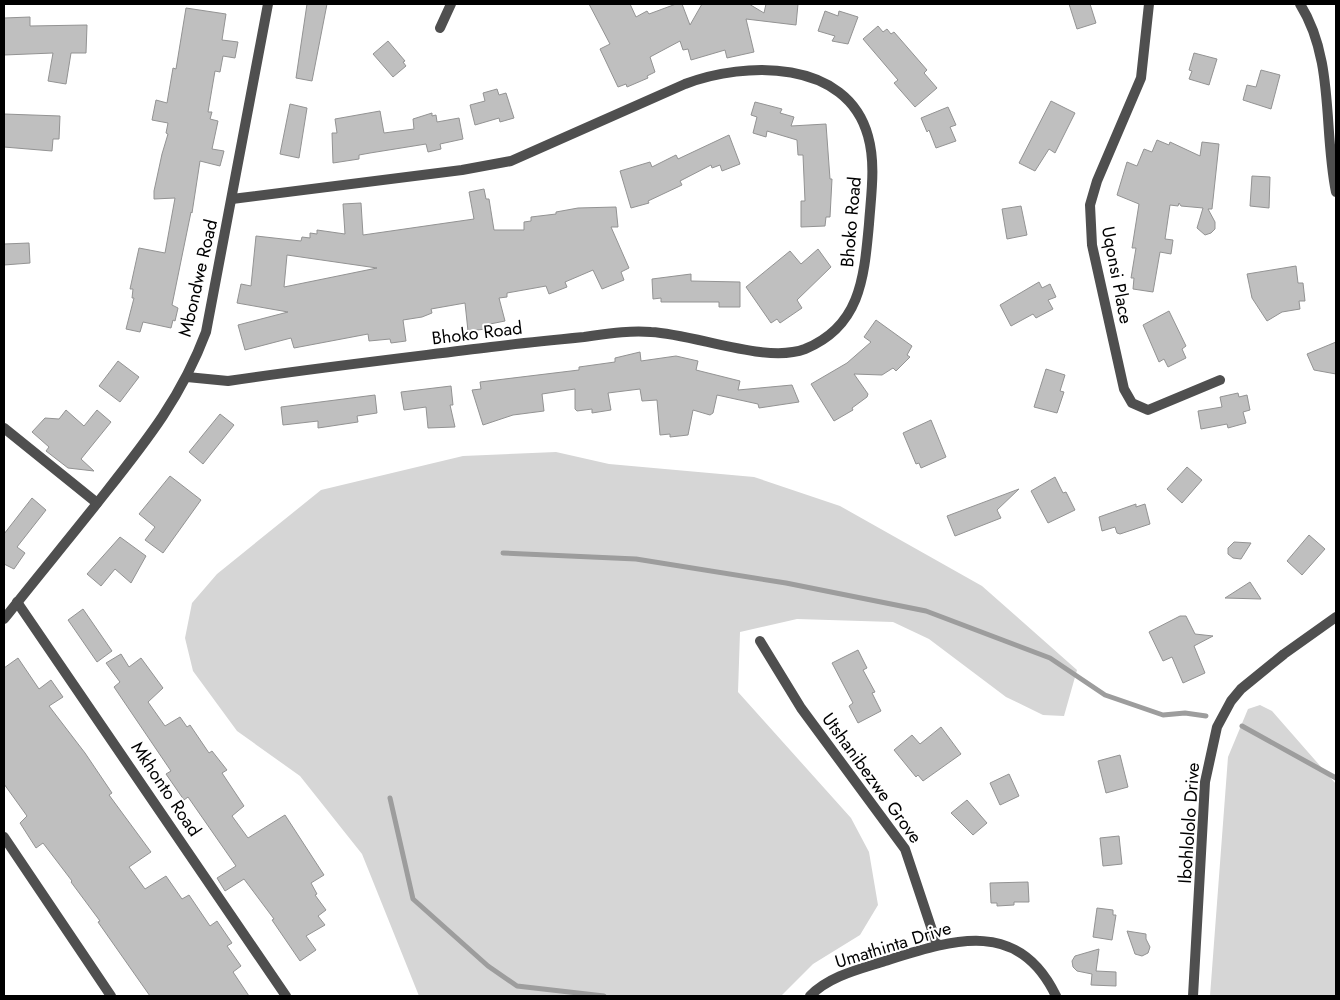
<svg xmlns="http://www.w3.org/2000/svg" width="1340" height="1000" font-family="Jost,sans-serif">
	<rect width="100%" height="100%" fill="#fff"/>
	<path fill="#d6d6d6" d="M556 452 609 464 754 477 840 506 982 586 1077 670 1064 716 1043 715 1006 697 929 639 893 622 797 619 740 632 738 692 851 818 869 852 878 905 860 935 813 964 781 996H419L362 854 300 776 237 731 193 671 185 638 192 603 217 574 321 490 463 456Z
		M1260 705 1272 711 1336 784V996H1210L1228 757 1248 709Z"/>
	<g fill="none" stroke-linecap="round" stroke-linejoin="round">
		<path stroke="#9d9d9d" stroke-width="5" d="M503 553 636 559 786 583 926 611 1050 658 1105 695 1163 715 1185 713 1206 716
			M1242 726 1336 778
			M390 798 413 899 488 966 517 986 604 996"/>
	</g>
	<path fill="#bfbfbf" stroke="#939393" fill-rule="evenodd" d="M307 4H327L312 81 296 78Z
		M589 4H630L636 17 647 11 649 14 676 4H682L690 25 702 4H749L764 13 766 4H798L796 25 746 19 754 52 727 58 725 50 691 60 688 49 683 50 680 41 650 57 655 72 647 76 648 78 627 87 626 84 618 87 600 49 610 44Z
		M1069 4H1090L1096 23 1077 29Z
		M186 8 226 14 222 40 238 42 235 58 223 56 220 72 215 71 208 112H212L210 119 218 121 212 149 224 151 220 166 200 161 192 213 191 212 172 305 178 308 175 321 173 320 171 328 143 322 140 332 126 329 134 298H132L133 289H130L139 248 165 253 175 198 154 199V191L162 154 168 134 166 133 168 123 152 120 156 100 167 103 173 68 176 69Z
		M825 11 838 16 839 11 858 17 848 44 832 41 835 36 818 31Z
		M30 17V26L87 25 86 53H71L66 84 48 81 53 53 4 55V18Z
		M878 26 883 32 887 29 891 34 894 32 927 70 924 73 937 88 915 107 894 83 898 80 863 39Z
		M388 41 405 61 403 62 406 66 393 77 373 54Z
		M1194 53 1217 59 1209 85 1189 79 1192 71 1189 70Z
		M1261 70 1280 75 1271 109 1243 100 1247 85 1256 87Z
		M497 89 499 95 506 93 514 118 500 122 499 118 475 125 470 105 485 101 483 93Z
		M1051 101 1075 113 1055 153 1049 149 1035 171 1019 163Z
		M755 102 782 109 780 113 794 117 791 126 826 124 830 179H832L830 217H826L825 226 801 227V201H805L803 155H798L797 140 767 131 766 137 753 133 757 117 751 115Z
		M290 104 307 108 299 158 280 154Z
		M948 107 956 125 950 127 956 141 936 148 929 130 927 132 921 118Z
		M380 111 384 133 414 129 413 119 432 113V116L436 115 437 122 459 118 463 139 440 144 441 149 428 152 426 144 370 153 359 155V159L333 163 332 133H337L335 119Z
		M4 114 60 116 59 139H53L52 151 4 147Z
		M729 135 740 164 722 171 720 165 712 168 711 165 680 181 682 185 648 201 649 203 631 208 620 171 650 162 652 167 676 155 678 159Z
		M1157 140 1169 145 1170 142 1200 156 1202 142 1219 144 1212 209H1208L1215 222V229L1211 233 1205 235 1197 228 1203 208 1181 206 1179 203 1178 206 1170 205 1165 239 1173 240 1171 254 1160 252 1153 292 1133 289 1134 278H1131L1136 248H1132L1139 204 1117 195 1127 162 1137 166 1144 149 1152 152Z
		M1252 176 1270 177 1269 208 1250 206Z
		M484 189 486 199H489L494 230H524V222L531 221V217L556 214V212L578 208 616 207 618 227H611L629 268 621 272 624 280 602 289 593 270 565 282 567 287 549 294 546 286 507 293V297L499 298 505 321 485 325 486 329 468 331 465 303 431 309 432 313 422 317 403 320 406 341 391 343 390 339 369 341 368 334 294 348 291 338 245 350 238 325 288 312 237 303 241 284 251 286 256 236 301 241 302 237 310 238V233L317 234V230L345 234 343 204 361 203 363 235 474 219 469 192ZM287 255 377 268 284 287Z
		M1021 206 1027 235 1007 239 1002 209Z
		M29 243 30 263 4 265V244Z
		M818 249 831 267 797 300 802 308 780 323 777 319 771 323 746 287 790 251 801 264Z
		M1296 266 1298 283H1303L1305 301H1299L1300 309 1282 312 1267 321 1252 298 1247 274Z
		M691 274V281L740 282V307H719V302H661V298L653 299 652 279Z
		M1039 282 1042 288 1050 284 1056 297 1048 300 1053 309 1036 318 1033 314 1011 326 1000 305Z
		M1169 311 1186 346 1182 349 1186 358 1168 367 1164 359 1159 362 1143 325Z
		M876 320 912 346 907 355 910 357 896 371 893 368 882 375 854 374 868 394 867 397 852 408 853 410 834 421 811 384 847 363 871 342 864 337Z
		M1336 342V374L1314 370 1307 354Z
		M640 352 641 361 676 356 698 361 696 370 740 381 738 390 792 385 799 402 759 408 758 404 717 395 713 413 710 415 693 410 688 435 670 437V434L660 435 657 400 642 401 640 389 608 393 611 410 592 413V409L577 411 575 409V389L542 394 544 411 513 415 483 425 472 390 481 389 480 382 579 370V367L615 362V358Z
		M118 361 139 377 120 402 99 386Z
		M1046 369 1065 375 1060 391 1064 392 1057 413 1034 407Z
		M451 386 453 405H450L455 427 428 428 426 407 404 410 401 392Z
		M1238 393 1239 397 1247 395 1250 410 1243 412 1246 423 1228 428 1227 424 1201 429 1198 411 1222 407 1220 397Z
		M375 395 377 413 357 416 358 422 318 428V421L283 425 281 407Z
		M66 410 84 426 97 410 111 422 81 459 94 471 68 468 46 451 49 447 32 432 45 418 59 419Z
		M220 414 234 425 203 464 189 452Z
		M931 420 946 457 921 468 919 463 916 464 903 433Z
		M1187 467 1202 480 1182 503 1167 489Z
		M170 476 201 500 163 553 145 540 155 527 139 514Z
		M1055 477 1063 493 1066 492 1075 510 1048 523 1031 491Z
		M1019 489 997 510 1001 518 955 536 947 516Z
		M32 498 46 510 17 547 25 553 14 569 4 564V534Z
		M1136 504V507L1145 504 1150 524 1120 534 1117 533 1115 527 1102 531 1099 517Z
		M1309 535 1325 549 1302 575 1287 561Z
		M120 537 146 556 131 583 115 569 101 586 87 574Z
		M1234 542 1251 543 1241 559 1233 558 1228 554V548Z
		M1250 582 1261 599 1225 598Z
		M83 609 112 651 97 662 68 620Z
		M1180 616H1186L1195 634 1213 636 1194 646 1205 673 1183 683 1172 657 1163 661 1149 632Z
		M858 650 867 668 863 670 875 692 872 693 881 711 858 723 849 706 853 703 832 663Z
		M121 654 129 667 141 658 163 688 148 702 165 726 180 717 187 727 190 725 209 753 212 751 227 770 222 773 244 806 232 816 248 838 285 815 324 875 311 883 317 894 315 895 326 910 318 916 325 925 306 936 316 950 300 961 272 920 274 919 244 879 225 891 217 878 236 866 188 797 184 800 166 774 171 771 114 687 120 682 106 663Z
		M18 658 39 689 51 680 63 697 49 706 85 753 112 793 109 795 151 852 129 867 145 889 166 876 182 899 189 895 210 926 217 921 232 943 227 946 241 966 233 972 249 996H150L98 922 100 921 71 882 72 881 43 843 36 848 20 823 27 816 4 784V668Z
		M941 727 961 754 923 781 918 775 916 777 894 750 912 735 920 744Z
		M1120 755 1128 787 1106 793 1098 761Z
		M1009 774 1019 796 1000 805 990 783Z
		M967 800 987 823 973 835 951 813Z
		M1119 836 1122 864 1103 866 1100 838Z
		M1028 882 1029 902H1014V905L997 906V903H991L990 883Z
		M1097 908 1113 910V915H1116L1112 940 1093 937Z
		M1127 931 1146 934V939L1150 947 1148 953 1142 956 1135 954Z
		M1099 949 1096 971 1116 972V986L1091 985 1092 974 1077 971 1073 967 1072 961 1075 956Z"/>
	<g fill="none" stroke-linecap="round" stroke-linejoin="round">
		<path stroke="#4f4f4f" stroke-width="10" d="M1149 4 1141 78 1097 181 1090 205 1092 245 1124 389 1132 403 1148 410 1220 380
			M1300 4C1335 60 1323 129 1336 192
			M440 28 451 4
			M187 377 228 381C315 368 403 358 491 347 522 343 553 340 584 337 606 334 629 330 651 332 695 334 766 364 805 349 861 326 864 277 869 224 871 195 876 164 868 136 847 59 745 61 685 84L511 161 462 170 232 199
			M4 428 97 503
			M17 602 286 996
			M760 641 801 708 905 849 937 945
			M4 837 111 996
			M810 996C829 976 860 969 885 961 952 940 1018 917 1056 996
			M1193 996 1205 782 1217 727 1231 701 1241 689 1284 654 1336 617"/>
		<path stroke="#4f4f4f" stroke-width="10" d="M4 619C38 576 73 534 106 492 148 439 182 396 206 332L268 4"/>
	</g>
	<g text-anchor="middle" stroke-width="4" stroke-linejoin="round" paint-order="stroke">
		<g font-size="18" fill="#000" stroke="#fff">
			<text transform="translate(851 222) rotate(-85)" y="6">Bhoko Road</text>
			<text transform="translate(1117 275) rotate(79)" y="6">Uqonsi Place</text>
			<text transform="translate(198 278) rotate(-77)" y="6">Mbondwe Road</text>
			<text transform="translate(477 333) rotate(-7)" y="6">Bhoko Road</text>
			<text transform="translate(872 778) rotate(54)" y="6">Utshanibezwe Grove</text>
			<text transform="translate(166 789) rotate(56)" y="6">Mkhonto Road</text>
			<text transform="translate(1189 823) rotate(-86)" y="6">Ibohlololo Drive</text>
			<text transform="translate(893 945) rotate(-17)" y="6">Umathinta Drive</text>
		</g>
	</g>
	<rect width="1340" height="1000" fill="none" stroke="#000000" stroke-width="10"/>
</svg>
